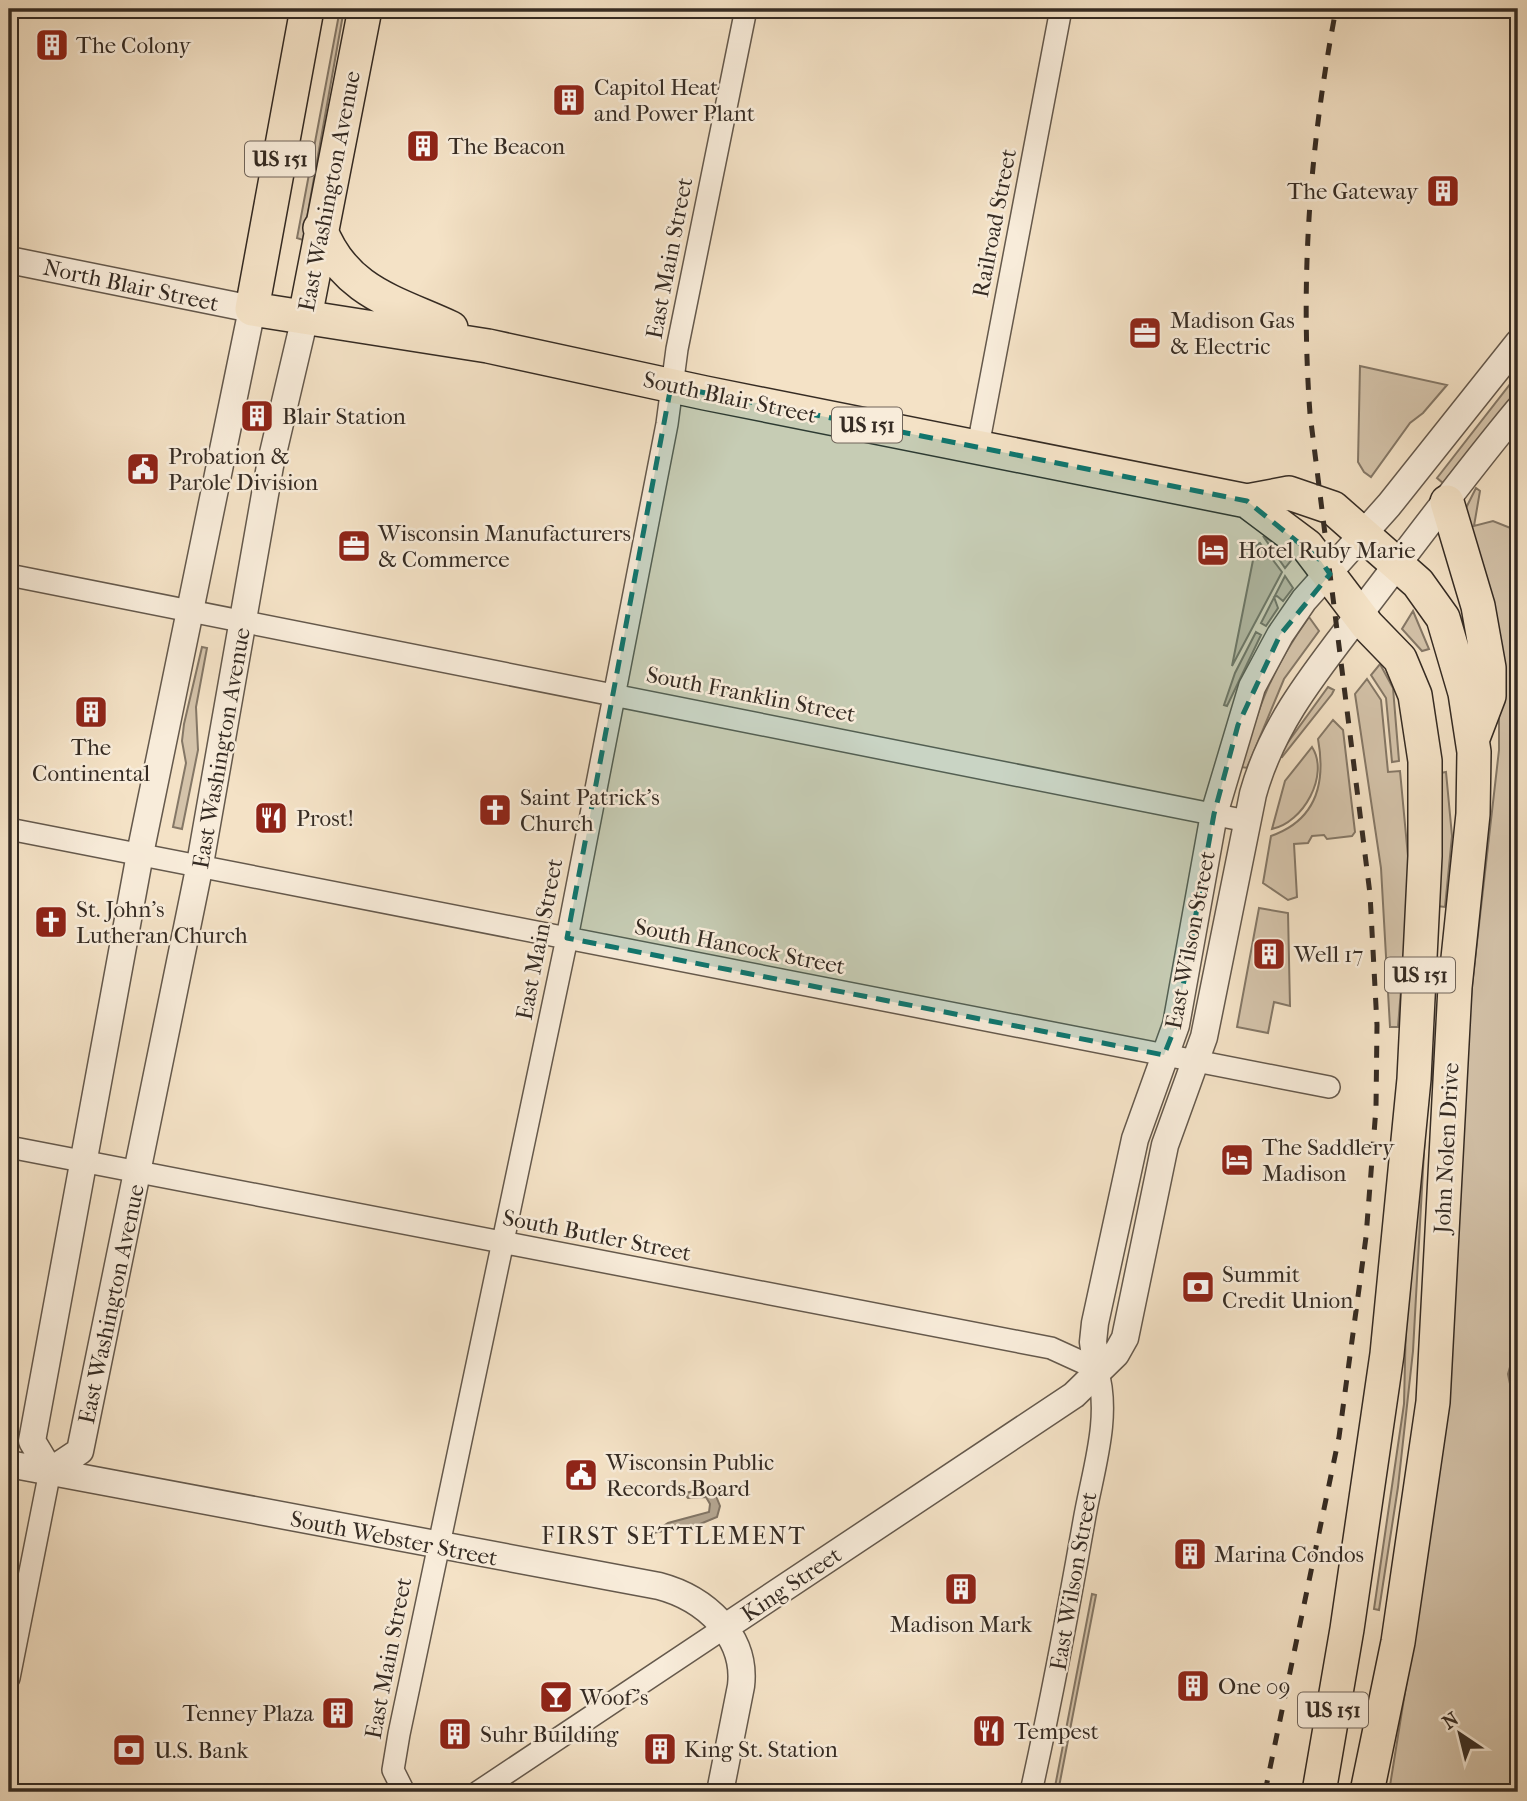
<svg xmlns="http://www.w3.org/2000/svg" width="1527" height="1801" font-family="'IM FELL French Canon',serif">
	<rect width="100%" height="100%" fill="#f4e2c6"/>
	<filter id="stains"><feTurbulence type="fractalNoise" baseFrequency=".00286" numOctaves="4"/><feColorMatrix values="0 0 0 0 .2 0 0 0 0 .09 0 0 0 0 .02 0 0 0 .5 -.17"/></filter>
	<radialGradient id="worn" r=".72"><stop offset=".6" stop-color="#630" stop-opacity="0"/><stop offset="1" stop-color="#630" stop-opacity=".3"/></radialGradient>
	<path fill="#d4c3aa" stroke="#847766" stroke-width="2" d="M340 9H344L303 240 297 238Z
		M1360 366 1447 385 1423 413 1410 423 1371 477 1364 472 1358 462Z
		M1518 374V390L1443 483 1437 478Z
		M1476 488 1480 491 1474 526 1493 521 1518 531V1260L1515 1288 1518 1293V1339L1513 1355 1518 1423V1792H1389L1415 1630 1472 986 1499 750V684L1466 508Z
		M1263 536 1291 553 1293 558 1285 568Z
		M1260 543 1282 572 1232 666 1256 545Z
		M1285 576 1293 588 1283 601 1277 596 1274 597 1278 608 1266 626 1261 623Z
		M1413 611 1429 649 1422 651 1402 629Z
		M1309 617 1319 631 1284 679 1247 768 1241 767C1259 705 1271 670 1309 617Z
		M1256 632 1261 635 1227 706 1224 705 1235 673Z
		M202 647 207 648 196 707 198 750 182 829 173 827 186 763 182 741 184 724Z
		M1380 664 1393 688 1399 761 1392 762 1386 698 1371 675Z
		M1367 679 1381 700 1388 772 1400 771 1410 878 1398 1027H1390L1381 868 1355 694Z
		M1328 687 1334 690 1332 694 1282 757 1278 756Z
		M1333 720 1343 730 1355 832 1352 836 1327 839 1324 835 1312 836 1308 843 1294 844 1297 897 1288 900 1263 883 1271 836C1317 820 1326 783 1318 739Z
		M1312 747C1330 775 1303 823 1272 829L1285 781Z
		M1446 772 1452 836 1445 907 1437 906 1440 773Z
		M1259 908 1288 913 1290 1006 1274 1002 1268 1033 1237 1027Z
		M1427 1097 1413 1351 1398 1487 1379 1610 1374 1609 1404 1404 1406 1320Z
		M1092 1594 1096 1595 1058 1792H1054Z"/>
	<path fill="#b3a48f" stroke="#817464" stroke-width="2" d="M1518 1339V1423L1508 1374Z
		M695 1491 716 1496 720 1506 717 1517 700 1524 653 1533 668 1523 709 1512 710 1504 706 1497 688 1498 684 1493Z"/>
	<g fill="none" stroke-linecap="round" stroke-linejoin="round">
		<defs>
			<path id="minor" d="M978 446 1061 9
				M9 575 1247 821
				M9 829 1329 1087
				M9 1147 1051 1348 1097 1369C1112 1417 1092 1473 1084 1521 1068 1612 1051 1702 1031 1792
				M9 1678 50 1471
				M404 1792 393 1770 399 1734 567 938 667 424 677 349 746 9
				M478 1792 724 1628"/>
			<path id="tertiary" d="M9 260 252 309 140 854 32 1441 50 1471
				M1097 1369 1093 1342 1095 1323 1135 1139 1176 1025 1214 814 1252 687 1280 635 1304 600 1389 505 1518 343
				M9 1464 659 1586C704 1598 747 1635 741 1686L720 1792
				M50 1471 80 1451 200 864 270 466 305 317
				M724 1628 1074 1395 1116 1354 1125 1338 1165 1145 1204 1037 1253 794C1273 722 1317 670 1361 612 1413 544 1464 475 1518 410"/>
			<path id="primary" d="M307 9 252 309 488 346 705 393 1247 501 1289 493 1333 508 1418 583 1443 618 1465 693 1474 752 1473 814 1455 987 1433 1402 1398 1642 1367 1792
				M320 228C344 292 395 302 451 328
				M305 317 365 9
				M1247 501 1307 546 1367 625 1400 659 1415 695 1425 761V856L1414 1079 1387 1354 1347 1629 1319 1792
				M1447 502 1478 606 1489 668V696L1473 738"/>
		</defs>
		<use href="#minor" stroke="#65594c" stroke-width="24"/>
		<use href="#tertiary" stroke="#65594c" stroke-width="29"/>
		<use href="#primary" stroke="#352b23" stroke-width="36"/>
		<use href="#minor" stroke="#f8ecda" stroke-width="21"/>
		<use href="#tertiary" stroke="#f8ecda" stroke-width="26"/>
		<use href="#primary" stroke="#f4e2c6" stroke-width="33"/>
		<path stroke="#352b23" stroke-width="5" stroke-dasharray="12 12" stroke-linecap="butt" d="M1265 1792 1339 1437 1366 1237 1376 1108 1377 1025 1370 894 1310 414C1300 277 1310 144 1336 9"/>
	</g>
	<path fill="#0f766e" fill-opacity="0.2" stroke="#0f766e" stroke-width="5" stroke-dasharray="14 9" stroke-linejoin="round" d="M671 386 1247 501 1320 560 1330 574 1280 635 1238 725 1214 814 1176 1025 1164 1055 567 938Z"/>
	<defs>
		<symbol id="building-square" viewBox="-11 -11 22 22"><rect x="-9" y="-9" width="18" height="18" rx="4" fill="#8f2418" stroke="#f8ecda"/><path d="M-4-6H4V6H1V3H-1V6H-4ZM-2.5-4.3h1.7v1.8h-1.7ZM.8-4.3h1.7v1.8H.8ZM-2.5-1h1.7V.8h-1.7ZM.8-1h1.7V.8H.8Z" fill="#fff"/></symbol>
		<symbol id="office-square" viewBox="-11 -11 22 22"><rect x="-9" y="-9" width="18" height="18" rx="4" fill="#8f2418" stroke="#f8ecda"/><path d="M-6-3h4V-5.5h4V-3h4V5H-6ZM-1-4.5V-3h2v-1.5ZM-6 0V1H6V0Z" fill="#fff"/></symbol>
		<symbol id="civic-square" viewBox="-11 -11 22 22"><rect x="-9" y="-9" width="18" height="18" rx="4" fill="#8f2418" stroke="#f8ecda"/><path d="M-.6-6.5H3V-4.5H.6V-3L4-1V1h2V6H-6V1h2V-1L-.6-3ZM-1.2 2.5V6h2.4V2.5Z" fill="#fff"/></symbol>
		<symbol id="hotel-square" viewBox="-11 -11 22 22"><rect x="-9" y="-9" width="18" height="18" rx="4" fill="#8f2418" stroke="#f8ecda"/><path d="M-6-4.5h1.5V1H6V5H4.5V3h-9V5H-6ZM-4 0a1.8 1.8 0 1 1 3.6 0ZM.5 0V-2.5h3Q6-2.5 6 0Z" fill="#fff"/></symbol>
		<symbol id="church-square" viewBox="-11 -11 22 22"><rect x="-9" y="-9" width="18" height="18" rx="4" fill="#8f2418" stroke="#f8ecda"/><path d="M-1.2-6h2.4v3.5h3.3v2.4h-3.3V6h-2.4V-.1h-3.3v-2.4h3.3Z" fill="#fff"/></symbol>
		<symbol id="restaurant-square" viewBox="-11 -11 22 22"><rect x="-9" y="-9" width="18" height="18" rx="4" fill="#8f2418" stroke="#f8ecda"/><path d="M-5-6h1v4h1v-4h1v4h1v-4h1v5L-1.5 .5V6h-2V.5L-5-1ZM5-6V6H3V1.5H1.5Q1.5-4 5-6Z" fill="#fff"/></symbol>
		<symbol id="bank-square" viewBox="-11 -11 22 22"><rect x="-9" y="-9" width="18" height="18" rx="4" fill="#8f2418" stroke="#f8ecda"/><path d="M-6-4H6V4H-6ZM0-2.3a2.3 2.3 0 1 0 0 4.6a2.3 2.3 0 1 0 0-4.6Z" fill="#fff"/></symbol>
		<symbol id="bar-square" viewBox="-11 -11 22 22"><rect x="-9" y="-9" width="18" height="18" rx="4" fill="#8f2418" stroke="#f8ecda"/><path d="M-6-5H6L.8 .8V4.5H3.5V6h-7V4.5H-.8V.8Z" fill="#fff"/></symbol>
	</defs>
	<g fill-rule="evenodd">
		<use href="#building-square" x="33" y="26" width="38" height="38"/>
		<use href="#building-square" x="550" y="81" width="38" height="38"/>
		<use href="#building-square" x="404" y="127" width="38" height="38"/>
		<use href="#building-square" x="1424" y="172" width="38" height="38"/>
		<use href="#office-square" x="1126" y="314" width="38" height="38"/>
		<use href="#building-square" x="238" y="397" width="38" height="38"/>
		<use href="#civic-square" x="124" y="450" width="38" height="38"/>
		<use href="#office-square" x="335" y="527" width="38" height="38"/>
		<use href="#hotel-square" x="1194" y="531" width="38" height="38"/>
		<use href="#building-square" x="72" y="693" width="38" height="38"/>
		<use href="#church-square" x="476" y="791" width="38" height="38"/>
		<use href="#restaurant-square" x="252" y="799" width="38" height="38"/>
		<use href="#church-square" x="32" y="903" width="38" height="38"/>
		<use href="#building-square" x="1250" y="935" width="38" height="38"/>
		<use href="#hotel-square" x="1218" y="1141" width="38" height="38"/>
		<use href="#bank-square" x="1179" y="1268" width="38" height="38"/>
		<use href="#civic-square" x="562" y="1456" width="38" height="38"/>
		<use href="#building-square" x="1171" y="1535" width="38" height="38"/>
		<use href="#building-square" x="942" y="1570" width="38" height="38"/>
		<use href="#building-square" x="1174" y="1667" width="38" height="38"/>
		<use href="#bar-square" x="537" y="1678" width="38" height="38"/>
		<use href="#building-square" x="319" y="1694" width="38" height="38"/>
		<use href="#restaurant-square" x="970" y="1712" width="38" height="38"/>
		<use href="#building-square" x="436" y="1715" width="38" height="38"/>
		<use href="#building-square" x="641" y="1730" width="38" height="38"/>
		<use href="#bank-square" x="110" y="1731" width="38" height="38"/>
	</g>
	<g text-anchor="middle" stroke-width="5" stroke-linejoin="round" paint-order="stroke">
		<g fill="#f8ecda" stroke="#70655a" stroke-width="2">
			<rect x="245" y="141.5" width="70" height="35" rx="5"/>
			<rect x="832" y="407.5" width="70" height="35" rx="5"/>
			<rect x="1385" y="957.5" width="70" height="35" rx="5"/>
			<rect x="1298" y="1692.5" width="70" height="35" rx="5"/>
		</g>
		<g font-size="21" font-weight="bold" fill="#352b23">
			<text x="280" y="166">US 151</text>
			<text x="867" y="432">US 151</text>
			<text x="1420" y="982">US 151</text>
			<text x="1333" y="1717">US 151</text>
		</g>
		<g font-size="23" fill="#352b23" stroke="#f8ecda" text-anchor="start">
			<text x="76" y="53">The Colony</text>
			<text x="594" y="95">Capitol Heat<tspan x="594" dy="26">and Power Plant</tspan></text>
			<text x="448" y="154">The Beacon</text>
			<text x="1418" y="199" text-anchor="end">The Gateway</text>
			<text x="1170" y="328">Madison Gas<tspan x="1170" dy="26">&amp; Electric</tspan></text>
			<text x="282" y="424">Blair Station</text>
			<text x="168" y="464">Probation &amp;<tspan x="168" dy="26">Parole Division</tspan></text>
			<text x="378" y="541">Wisconsin Manufacturers<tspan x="378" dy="26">&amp; Commerce</tspan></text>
			<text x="1238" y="558">Hotel Ruby Marie</text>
			<text x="91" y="755" text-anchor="middle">The<tspan x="91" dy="26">Continental</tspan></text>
			<text x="520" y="805">Saint Patrick's<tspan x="520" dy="26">Church</tspan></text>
			<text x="296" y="826">Prost!</text>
			<text x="76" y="917">St. John's<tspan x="76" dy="26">Lutheran Church</tspan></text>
			<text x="1294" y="962">Well 17</text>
			<text x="1262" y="1155">The Saddlery<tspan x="1262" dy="26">Madison</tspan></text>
			<text x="1222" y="1282">Summit<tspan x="1222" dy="26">Credit Union</tspan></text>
			<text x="606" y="1470">Wisconsin Public<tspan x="606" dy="26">Records Board</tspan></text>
			<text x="1214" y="1562">Marina Condos</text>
			<text x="961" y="1632" text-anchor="middle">Madison Mark</text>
			<text x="1218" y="1694">One 09</text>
			<text x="580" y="1705">Woof's</text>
			<text x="314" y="1721" text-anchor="end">Tenney Plaza</text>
			<text x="1014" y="1739">Tempest</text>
			<text x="480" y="1742">Suhr Building</text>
			<text x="684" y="1757">King St. Station</text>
			<text x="154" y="1758">U.S. Bank</text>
		</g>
		<g font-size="23" fill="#352b23" stroke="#f8ecda">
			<text transform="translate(329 191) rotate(-79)" y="8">East Washington Avenue</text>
			<text transform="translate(994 223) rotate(-79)" y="8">Railroad Street</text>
			<text transform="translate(669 258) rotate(-79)" y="8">East Main Street</text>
			<text transform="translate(131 285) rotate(12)" y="8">North Blair Street</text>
			<text transform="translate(730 397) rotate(12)" y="8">South Blair Street</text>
			<text transform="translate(751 694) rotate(11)" y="8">South Franklin Street</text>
			<text transform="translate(221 748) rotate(-80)" y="8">East Washington Avenue</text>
			<text transform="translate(539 939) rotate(-79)" y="8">East Main Street</text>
			<text transform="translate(1190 940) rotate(-79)" y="8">East Wilson Street</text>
			<text transform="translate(740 946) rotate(11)" y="8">South Hancock Street</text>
			<text transform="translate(1446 1148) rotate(-87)" y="8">John Nolen Drive</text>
			<text transform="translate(597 1235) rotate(11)" y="8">South Butler Street</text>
			<text transform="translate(111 1304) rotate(-78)" y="8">East Washington Avenue</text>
			<text transform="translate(394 1538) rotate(11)" y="8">South Webster Street</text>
			<text transform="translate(1073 1581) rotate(-80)" y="8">East Wilson Street</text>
			<text transform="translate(791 1584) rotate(-34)" y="8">King Street</text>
			<text transform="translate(388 1658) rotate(-79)" y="8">East Main Street</text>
		</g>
		<g font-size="24" letter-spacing="2" fill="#352b23" stroke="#f8ecda">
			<text x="674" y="1544">FIRST SETTLEMENT</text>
		</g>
	</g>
	<rect width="1527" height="1801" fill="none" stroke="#f4e2c6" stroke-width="35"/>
	<rect x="10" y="10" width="1506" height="1780" fill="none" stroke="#352b23" stroke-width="3.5"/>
	<rect x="18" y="18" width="1492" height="1766" fill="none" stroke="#352b23" stroke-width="2"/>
	<g transform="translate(1460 1734) rotate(325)" stroke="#f8ecda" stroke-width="5" paint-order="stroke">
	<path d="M0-5L12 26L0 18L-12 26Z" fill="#352b23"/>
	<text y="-10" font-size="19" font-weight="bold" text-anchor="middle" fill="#352b23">N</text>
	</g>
	<rect width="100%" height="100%" filter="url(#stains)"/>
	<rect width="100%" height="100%" fill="url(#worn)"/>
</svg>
